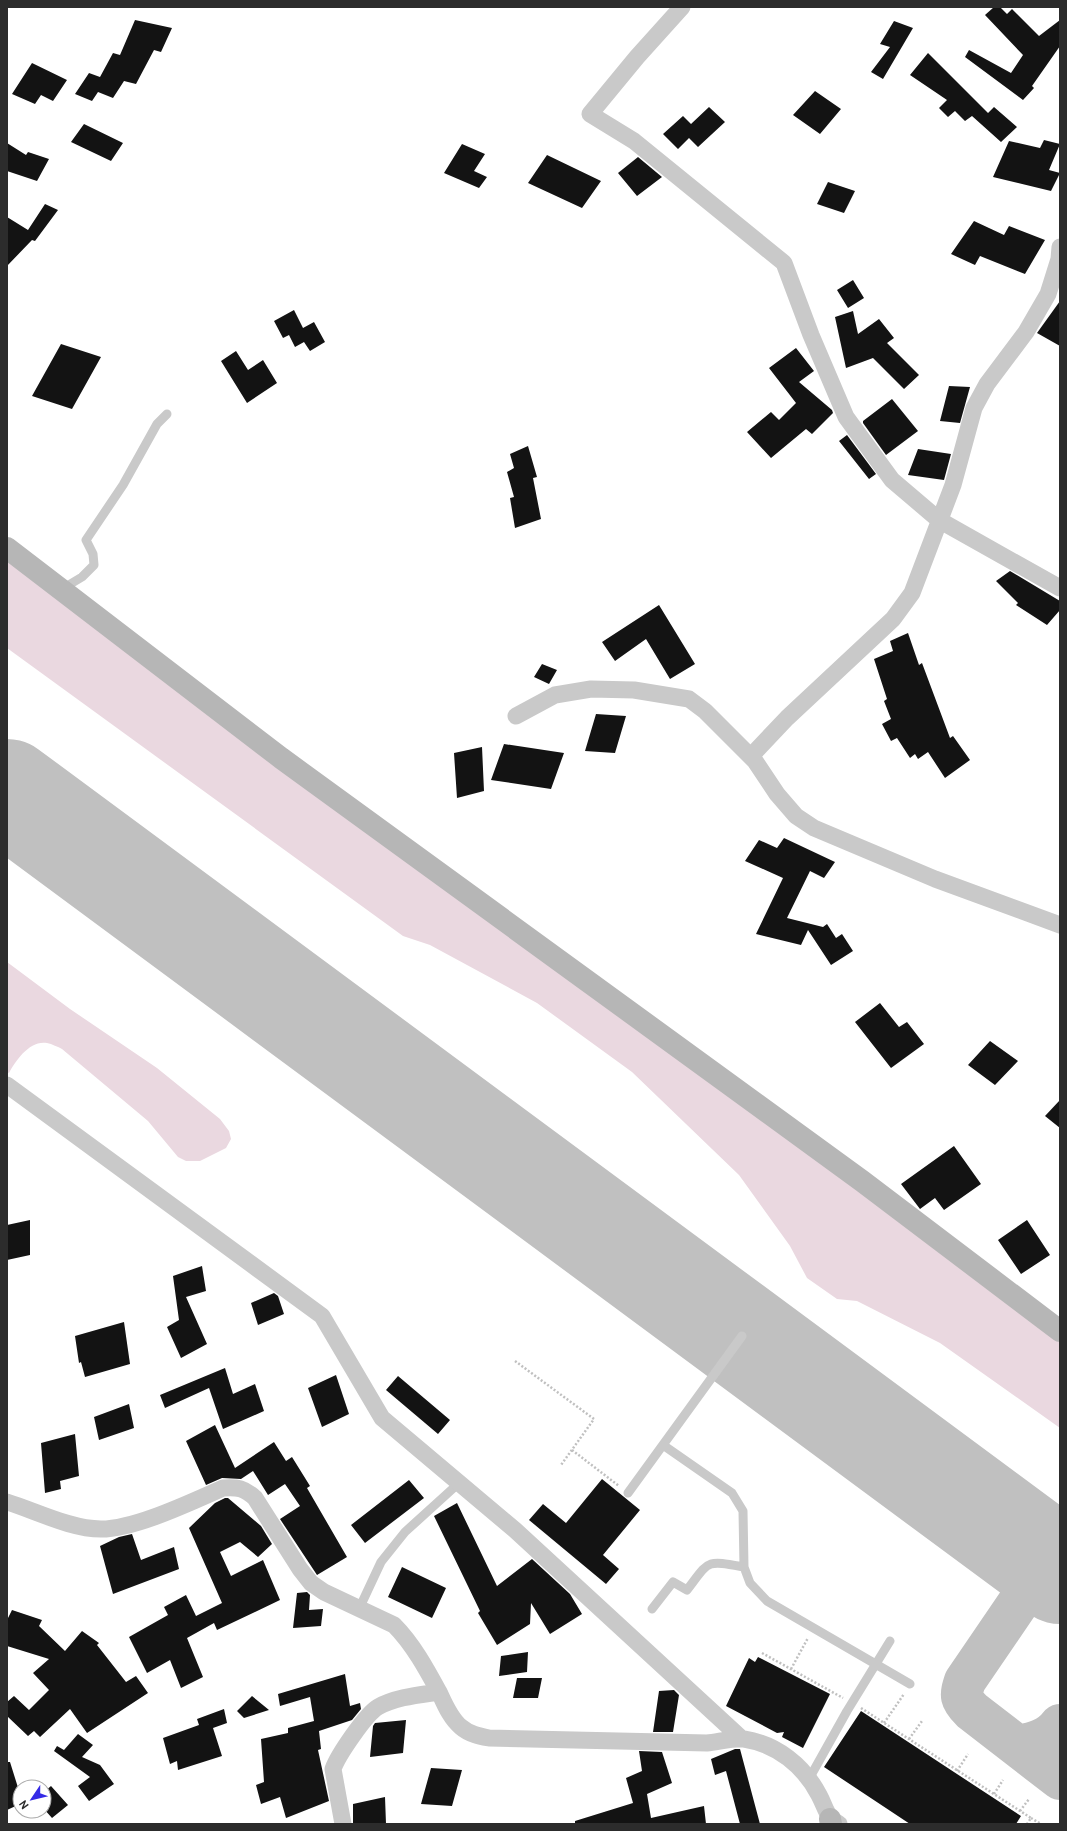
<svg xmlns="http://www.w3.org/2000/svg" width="1067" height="1831" font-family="Overpass,sans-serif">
	<rect width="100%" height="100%" fill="#fff"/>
	<path fill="#ead8e0" d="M7 557 1060 1339V1428L940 1343 857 1301 837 1299 807 1278 790 1246 739 1175 632 1072 537 1003 430 945 403 936 7 648Z
		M7 962 70 1009 157 1068 220 1119 229 1131 231 1139 226 1148 200 1161H186L178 1157 148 1121 62 1049C58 1047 52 1044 47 1043 30 1040 16 1060 9 1073L7 1072Z"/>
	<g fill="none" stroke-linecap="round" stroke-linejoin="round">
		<path stroke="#c0c0c0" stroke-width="42" d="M1012 1535C1029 1556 1034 1567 1025 1593L965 1681C960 1696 960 1699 972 1711L1060 1779
			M1018 1746C1034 1743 1050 1739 1060 1725"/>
		<path stroke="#c0c0c0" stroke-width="106" d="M7 792 1060 1571"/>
	</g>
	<path fill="#131313" d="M994 7H1000L1007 14 1012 9 1039 36 1060 20V46L1032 86 1034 88 1023 100 965 57 969 50 1011 73 1023 55 985 15Z
		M135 20 172 28 161 52 154 50 136 84 124 81 113 98 98 92 92 101 75 94 89 73 100 77 113 53 120 55Z
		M894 21 913 28 883 79 871 72 890 47 880 44Z
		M928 53 988 113 994 107 1017 127 1001 142 972 116 965 121 955 111 948 117 939 108 947 100 910 75Z
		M32 63 67 80 53 101 41 95 35 104 12 94Z
		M815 91 841 109 820 134 793 115Z
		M709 107 725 122 698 147 689 138 678 149 663 134 683 116 691 124Z
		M84 124 123 143 111 161 71 142Z
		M1044 140 1060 144 1049 170 1060 173 1051 191 993 177 1009 141 1040 148Z
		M7 143 26 155 28 152 49 159 37 181 7 171Z
		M462 144 485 154 474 171 487 177 479 188 444 173Z
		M547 155 601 181 582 208 528 183Z
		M638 157 662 177 637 196 618 173Z
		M828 182 855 191 844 213 817 204Z
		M45 204 58 210 35 241 32 240 7 266V217L28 230Z
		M974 221 1004 235 1009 226 1045 240 1025 274 980 256 975 265 951 254Z
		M853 280 864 298 848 308 837 290Z
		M1060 301V346L1037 333Z
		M294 310 303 328 314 322 325 342 310 351 304 342 295 347 289 335 283 338 274 321Z
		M853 311 858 334 879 319 894 338 887 343 919 375 904 389 873 358 846 368 835 317Z
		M61 344 101 357 72 409 32 396Z
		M796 348 814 371 799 382 832 410 833 413 812 434 806 429 771 458 747 432 771 412 779 420 796 403 769 368Z
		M236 351 248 370 263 360 277 383 247 403 221 361Z
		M949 386 970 387 960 423 940 421Z
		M892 399 918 431 886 455 863 423V421Z
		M847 435 876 474 869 479 839 441Z
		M528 446 537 477 533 478 541 519 515 528 510 498 514 497 507 472 514 468 510 454Z
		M918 449 951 454 944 480 908 475Z
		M1010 571 1060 601V610L1047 625 1016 605 1018 603 996 581Z
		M659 605 695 664 670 679 646 639 615 661 602 642Z
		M908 633 919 665 922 663 950 738 953 736 970 760 945 778 928 752 918 759 915 754 910 758 897 738 891 741 882 724 891 719 884 701 887 699 874 659 893 651 890 641Z
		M542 664 557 670 549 684 534 677Z
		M596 714 626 716 615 753 585 751Z
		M504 744 564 753 551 789 491 780Z
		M482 747 484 791 457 798 454 753Z
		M784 838 835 862 824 878 810 871 787 918 823 927 827 924 836 938 842 934 853 951 831 965 808 930 801 945 756 934 783 878 745 861 759 840 777 848Z
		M880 1003 899 1027 907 1022 924 1044 891 1068 855 1022Z
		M990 1041 1018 1061 995 1085 968 1065Z
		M1060 1100V1128L1045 1116Z
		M954 1146 981 1184 944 1210 935 1198 920 1209 901 1184Z
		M30 1220V1255L7 1260V1225Z
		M1027 1220 1050 1255 1021 1274 998 1240Z
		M202 1266 206 1291 186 1297 207 1344 181 1358 167 1327 179 1320 173 1276Z
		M274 1293 278 1296 284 1314 258 1325 251 1303Z
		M124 1322 130 1364 85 1377 81 1362 79 1363 75 1336Z
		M225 1368 233 1394 255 1384 264 1411 223 1429 209 1388 165 1408 160 1395Z
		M336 1375 349 1414 322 1427 308 1388Z
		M398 1376 450 1420 438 1434 386 1390Z
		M129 1404 134 1428 99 1440 94 1417Z
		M215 1425 235 1468 274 1442 286 1461 292 1457 310 1486 307 1488 347 1557 317 1575 280 1519 300 1506 285 1484 268 1495 253 1471 241 1479 222 1478 206 1485 186 1441Z
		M75 1434 79 1476 60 1481 61 1489 45 1493 41 1443Z
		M602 1479 640 1510 603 1555 619 1569 606 1584 529 1520 543 1504 566 1523Z
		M409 1480 424 1498 365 1543 351 1525Z
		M225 1498H228L261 1526 272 1544 258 1557 240 1542 220 1552 231 1576 263 1560 280 1600 217 1630 214 1623 187 1638 203 1677 181 1688 170 1660 147 1673 129 1637 168 1615 164 1607 186 1595 196 1616 222 1603 189 1528 215 1503Z
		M457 1503 497 1586 532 1559 570 1594 582 1614 550 1634 531 1603 530 1624 497 1645 478 1613 480 1611 434 1516Z
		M132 1534 141 1560 174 1547 179 1569 113 1594 100 1546 119 1537Z
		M402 1567 446 1588 432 1618 388 1597Z
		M307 1592 310 1595 309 1610 323 1609 321 1626 293 1628 297 1593Z
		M12 1610 42 1620 39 1626 65 1651 82 1631 99 1643 97 1645 126 1682 136 1676 148 1693 87 1733 70 1709 40 1737 34 1731 28 1736 7 1716V1702L14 1696 29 1710 49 1690 33 1673 49 1659 7 1646V1620Z
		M528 1652 527 1672 499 1676 501 1656Z
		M758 1657 830 1694 803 1748 782 1737 784 1732 777 1733 726 1706 749 1658 755 1662Z
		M345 1674 350 1706 360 1703 361 1709 352 1720 319 1731 321 1749 318 1750 329 1801 286 1818 280 1797 261 1804 256 1785 264 1782 261 1739 288 1733V1728L314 1721 310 1697 280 1706 278 1694Z
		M517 1678H542L538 1698H513Z
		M674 1690 679 1695 673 1732H653L659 1691Z
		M252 1696 269 1710 244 1718 237 1711Z
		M224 1709 227 1723 213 1728 222 1756 178 1770 177 1761 170 1764 163 1738 199 1725 197 1719Z
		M861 1711 1021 1816 1016 1824H910L824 1767Z
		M406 1720 403 1753 370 1757 373 1726 375 1723Z
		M78 1734 93 1745 82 1757 100 1765 114 1784 89 1801 78 1786 90 1777 54 1751 57 1746 64 1750Z
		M735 1749H740L760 1824H740L726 1771 715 1775 711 1759Z
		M639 1751 662 1752 672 1783 647 1794 651 1818 704 1806 706 1824H575V1821L633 1803 626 1778 642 1771Z
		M7 1762H10L20 1794V1804L7 1810Z
		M431 1768 462 1770 452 1806 421 1804Z
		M51 1786 68 1805 52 1818 44 1809V1792Z
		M385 1797 386 1824H353V1804Z"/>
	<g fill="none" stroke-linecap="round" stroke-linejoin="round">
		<path stroke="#c0c0c0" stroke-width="2.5" stroke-dasharray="2 2" stroke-linecap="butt" d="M515 1361 594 1419 561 1465
			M572 1450 619 1486
			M762 1653 843 1698
			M791 1669 808 1638
			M861 1708 1031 1818 1027 1824
			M884 1723 904 1694
			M909 1739 922 1721
			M957 1771 968 1754
			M994 1794 1003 1780
			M1020 1811 1029 1799
			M1031 1818 1041 1824"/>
		<path stroke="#c9c9c9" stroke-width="9" d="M62 589 82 577 94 565 93 554 86 540 123 485 157 424 167 414
			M663 1445 732 1493 743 1511 744 1567 750 1583 767 1601 910 1684
			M628 1493 742 1336
			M359 1609 381 1562 405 1532 459 1483
			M652 1609 673 1582 687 1590C710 1560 705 1560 744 1567
			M809 1779 847 1711 890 1641"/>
		<path stroke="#c9c9c9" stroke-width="17" d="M682 7 637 57 590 114 634 141 784 263 811 335 846 417 892 480 939 520 1060 588
			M516 716 555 695 591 689 634 690 689 699 705 711 755 761 777 794 796 816 814 828 935 879 1060 925
			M751 756 787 718 893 619 912 593 953 485 974 408 987 384 1026 332 1048 294 1059 259 1060 247
			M7 1085 322 1316 382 1418 515 1530 742 1739
			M7 1502C36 1511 71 1529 101 1529 135 1529 191 1502 223 1488 238 1487 244 1488 255 1498L300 1569 311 1583 324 1592 394 1625C413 1644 427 1670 440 1694 445 1705 451 1719 461 1727 469 1734 479 1736 489 1738L707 1743C718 1742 733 1738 744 1739 777 1744 804 1766 819 1795 826 1808 826 1817 839 1824
			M343 1824 333 1769C338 1755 366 1714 378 1707 396 1697 419 1695 439 1692"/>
		<path stroke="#b6b6b6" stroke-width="22" d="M7 548 281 758 862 1181 1060 1331
			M830 1819 831 1824"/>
	</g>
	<rect width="1067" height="1831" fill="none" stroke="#2c2c2c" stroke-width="16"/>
	<g transform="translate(32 1799) rotate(235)"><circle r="19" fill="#ffffff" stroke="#ababab"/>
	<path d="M0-3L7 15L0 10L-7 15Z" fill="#352be6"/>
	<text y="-6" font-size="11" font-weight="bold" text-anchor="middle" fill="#2c2c2c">N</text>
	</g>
</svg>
